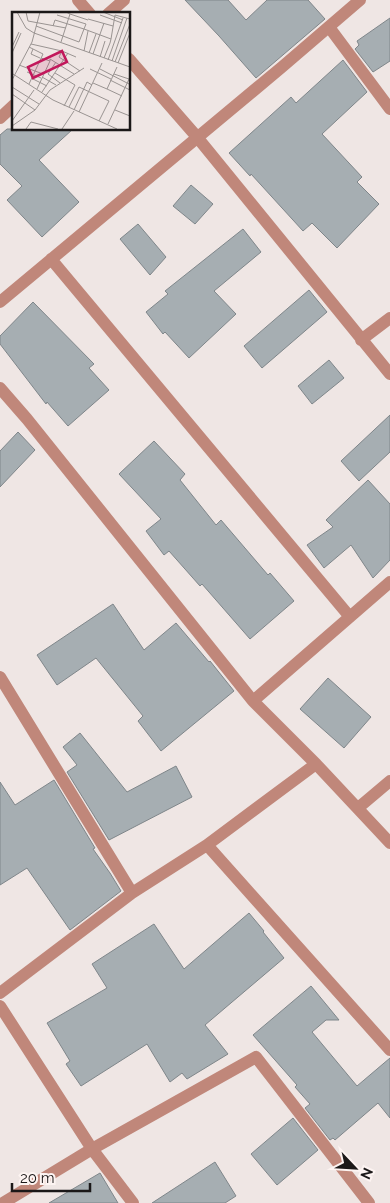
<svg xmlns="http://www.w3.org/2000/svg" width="390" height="1203" font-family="Raleway,sans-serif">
	<rect width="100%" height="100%" fill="#efe6e4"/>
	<path fill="#a6aeb2" stroke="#7f868a" d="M185 0H228L246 20 267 0H308L325 19 256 78 219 36Z
		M390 18V61L373 72 355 49 359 45 357 41Z
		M343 60 367 92 322 134 362 177 357 182 379 204 337 248 312 223 303 231 251 174 250 176 229 153 291 97 296 103Z
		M7 129H73L39 160 79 202 42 237 7 200 22 186 0 164V135Z
		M191 185 213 204 195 224 173 206Z
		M138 224 166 257 150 275 120 239Z
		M243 229 261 252 214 291 236 314 189 358 165 332 163 334 146 312 168 294 165 291Z
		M309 290 327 312 262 368 244 346Z
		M33 302 94 364 89 368 109 390 68 426 47 402 46 404 0 344V336Z
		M329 360 344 378 312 404 298 386Z
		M390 415V452L359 481 341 461Z
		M18 432 35 450 0 487V451Z
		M154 441 185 474 180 480 216 525 221 520 268 575 270 573 294 601 250 639 202 584 200 586 169 551 164 555 146 531 161 519 119 474Z
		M368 480 390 504V560L373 578 351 545 324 568 307 545 333 527 326 520Z
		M113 604 144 650 176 623 209 662 210 661 234 691 161 751 138 721 143 716 96 658 57 685 37 655Z
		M328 678 371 717 344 748 300 709Z
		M80 733 127 792 176 766 192 797 109 840 67 772 77 765 63 747Z
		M54 780 95 848 93 849 110 873 121 891 70 930 27 868 0 885V782L15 805Z
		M249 913 264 931 263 932 284 958 205 1025 228 1054 187 1079 182 1073 170 1082 147 1044 81 1086 66 1064 70 1061 47 1023 107 988 92 964 154 924 184 969Z
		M311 986 339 1020H326L312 1032 357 1086 390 1058V1118L378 1103 335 1140 333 1138 330 1140 305 1108 310 1104 295 1087 297 1085 253 1035Z
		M293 1118 318 1150 277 1185 251 1154Z
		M215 1162 236 1196 225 1203H152Z
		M100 1173 118 1203H49Z"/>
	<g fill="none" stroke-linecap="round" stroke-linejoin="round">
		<path stroke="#c0877a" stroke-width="12" d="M78 0 90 14
			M108 14 124 0
			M329 27 390 109
			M129 59 197 137 390 374
			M0 118 14 105
			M51 259 350 617
			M0 302 282 67 360 0
			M361 340 390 318
			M0 388 27 419 253 701
			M0 677 132 893
			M316 764 390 843
			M358 808 390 781
			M207 845 390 1050
			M0 993 132 893 207 845 316 764 253 701 390 582
			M0 1006 92 1149 133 1203
			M3 1203 92 1149 256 1057 369 1203"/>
	</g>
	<g transform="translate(12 12)">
		<rect width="118" height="118" fill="#efe6e4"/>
		<path fill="none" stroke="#9a9492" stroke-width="1" d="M5 0 14 16 22 21 118 55M14 0 16 9 54 16M91 0 111 8M58 2 76 8M45 3 74 12 72 17 99 27 98 31M88 3 110 11M76 7 101 14M24 14 67 30 72 17 43 8 41 14M99 27 103 3 118 7M49 30 58 2 54 0M19 32 50 39 47 45 68 59M0 35 7 20M21 37 19 42 28 46M50 39 64 45M72 39 76 19M0 41 9 21M77 41 84 22M81 42 92 11M88 45 93 29M29 46 38 49V47L62 62M92 46 98 31M96 48 111 6M100 49 115 6M44 50 36 62 48 71M103 50 118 12M106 51 118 21M7 53 31 62M78 57 99 67M88 57 117 72M15 60 29 66M43 61 63 73 52 94M1 62 41 88 105 117M102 62 117 67M30 65 44 73M19 66 35 74M0 68 20 30 28 0M98 68 118 78M81 71 95 77 105 55M17 72 31 42 17 35M0 75 27 92M25 77 38 49M95 77 110 84M30 80 56 41M0 82 23 98M57 95 67 75 97 89 87 109M62 98 75 70 80 73M103 98 118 104M67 100 90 51M0 109 22 78M96 112 118 65M0 114 23 98 38 78 72 56M14 117 19 110 46 117M50 117 62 99"/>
		<path fill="#c2185b" fill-opacity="0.15" stroke="#c2185b" stroke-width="2.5" d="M50 39 55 50 21 66 16 55Z"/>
		<rect width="118" height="118" fill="none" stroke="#1b1818" stroke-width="2.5"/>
	</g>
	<g transform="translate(355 1168) rotate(115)" stroke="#fdf4f2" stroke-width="4" paint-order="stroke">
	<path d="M0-4L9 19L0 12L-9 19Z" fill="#1b1818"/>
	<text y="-8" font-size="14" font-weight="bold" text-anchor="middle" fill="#1b1818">N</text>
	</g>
	<path d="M12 1183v8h78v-8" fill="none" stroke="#1b1818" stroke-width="2.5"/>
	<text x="20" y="1183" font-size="15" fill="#1b1818" stroke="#fdf4f2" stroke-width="4" paint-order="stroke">20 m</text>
</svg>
